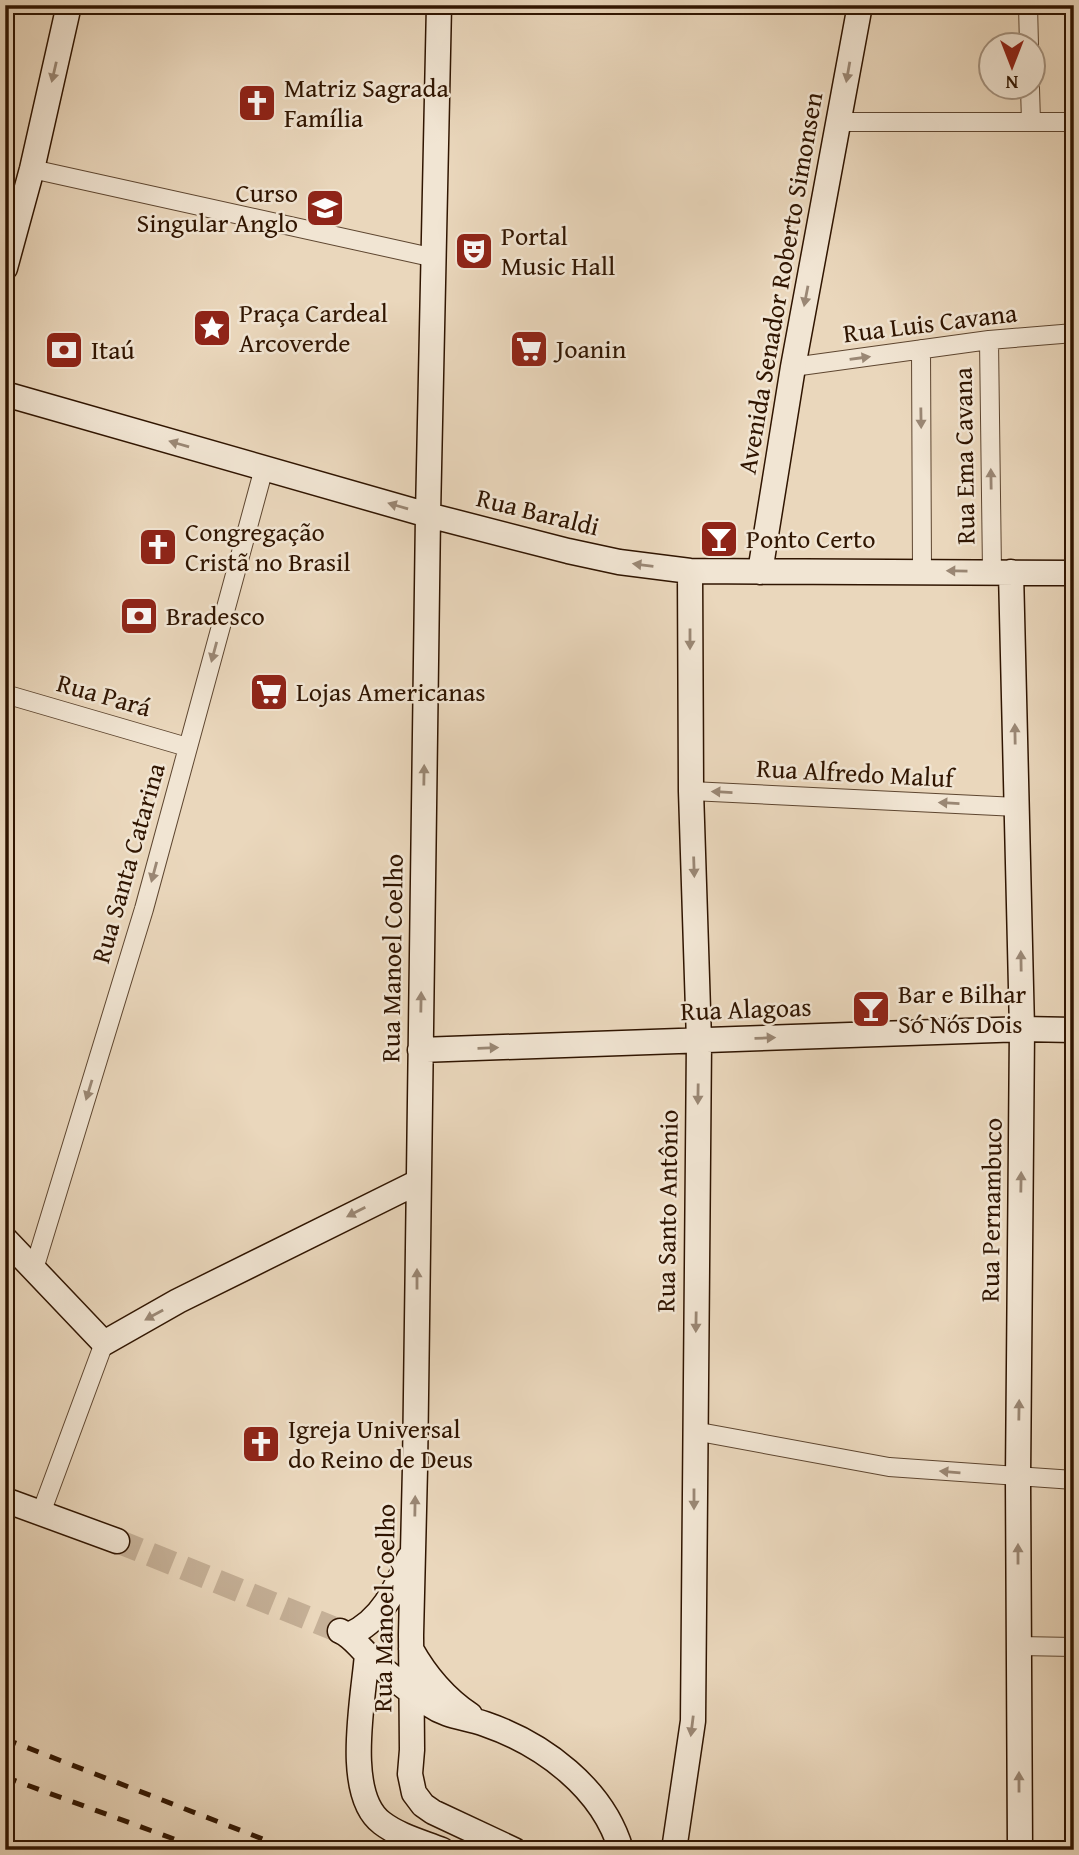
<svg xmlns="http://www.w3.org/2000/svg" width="1079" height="1855" font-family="'Gentium Book Plus',serif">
	<rect width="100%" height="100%" fill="#ead7bc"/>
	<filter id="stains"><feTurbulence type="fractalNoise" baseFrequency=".00286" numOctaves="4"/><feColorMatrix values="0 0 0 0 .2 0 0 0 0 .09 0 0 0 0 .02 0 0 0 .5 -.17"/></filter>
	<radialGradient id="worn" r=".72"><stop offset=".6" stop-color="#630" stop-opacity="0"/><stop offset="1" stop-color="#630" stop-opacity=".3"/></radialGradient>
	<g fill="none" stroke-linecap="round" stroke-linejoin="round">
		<path stroke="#c5b097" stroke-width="24" stroke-dasharray="24 12" stroke-linecap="butt" d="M117 1541 340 1631"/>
		<defs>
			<path id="street" d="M1028 5 1029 46
				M1030 88 1031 122
				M839 122H1074
				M32 169 435 258
				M989 340 992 572
				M921 349 922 571
				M793 367 989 340 1074 333
				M5 694 187 747
				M691 791 1017 807
				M34 1269 144 909 264 468
				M694 1431 889 1467 1074 1480
				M41 1513 104 1343
				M1019 1646 1074 1647"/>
			<path id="secondary" d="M439 5 428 515 415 1468 411 1635 412 1750 410 1774 414 1793 423 1805 433 1812 514 1850
				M5 268 32 169 69 5
				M5 394 428 515 568 551 619 562 690 571 1074 573
				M760 572 793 367 860 5
				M1011 572 1022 1029 1018 1478 1020 1850
				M420 1050 1022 1029 1074 1030
				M5 1239 104 1343 178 1301 418 1182
				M5 1500 117 1541
				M340 1631C352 1636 358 1646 368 1655 386 1672 408 1692 430 1705 447 1717 466 1717 485 1724 543 1744 603 1788 621 1850
				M349 1635C381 1621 396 1589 409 1558
				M411 1649C426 1676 445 1698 470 1715
				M367 1654C364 1696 343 1794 382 1823 399 1836 422 1842 442 1850
				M674 1850 693 1721 699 1041 691 791 690 571"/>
		</defs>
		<use href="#street" stroke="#5e4630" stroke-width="20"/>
		<use href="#secondary" stroke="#301501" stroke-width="27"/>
		<use href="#street" stroke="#f1e5d3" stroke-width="18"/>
		<use href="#secondary" stroke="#f1e5d3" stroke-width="24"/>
		<path stroke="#301501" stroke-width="5" stroke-dasharray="12 12" stroke-linecap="butt" d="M5 1739 291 1850
			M5 1777 204 1850"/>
	</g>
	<defs><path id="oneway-solid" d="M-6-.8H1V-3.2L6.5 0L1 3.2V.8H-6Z" transform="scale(1.75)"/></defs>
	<g fill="#9a8774">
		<use href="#oneway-solid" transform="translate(54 72) rotate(103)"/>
		<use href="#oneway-solid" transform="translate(848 72) rotate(100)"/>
		<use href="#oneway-solid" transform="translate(806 296) rotate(101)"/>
		<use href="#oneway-solid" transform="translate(860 358) rotate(-8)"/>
		<use href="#oneway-solid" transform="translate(921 418) rotate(89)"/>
		<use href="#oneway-solid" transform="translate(179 444) rotate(-164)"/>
		<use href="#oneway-solid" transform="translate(991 479) rotate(-91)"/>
		<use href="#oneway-solid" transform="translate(398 506) rotate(-164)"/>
		<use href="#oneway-solid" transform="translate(643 565) rotate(-173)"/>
		<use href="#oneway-solid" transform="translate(957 571) rotate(-179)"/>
		<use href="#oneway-solid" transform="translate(690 639) rotate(90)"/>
		<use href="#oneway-solid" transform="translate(214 652) rotate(105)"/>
		<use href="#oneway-solid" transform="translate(1015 734) rotate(-91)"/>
		<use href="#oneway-solid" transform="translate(424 775) rotate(-89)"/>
		<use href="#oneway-solid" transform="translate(722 792) rotate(-177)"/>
		<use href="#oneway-solid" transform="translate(949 803) rotate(-177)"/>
		<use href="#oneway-solid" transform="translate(694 867) rotate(88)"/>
		<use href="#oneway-solid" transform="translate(154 872) rotate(105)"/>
		<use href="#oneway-solid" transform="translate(1021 961) rotate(-91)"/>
		<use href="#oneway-solid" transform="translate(421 1002) rotate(-89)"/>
		<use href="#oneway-solid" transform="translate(765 1038) rotate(-2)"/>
		<use href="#oneway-solid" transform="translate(488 1048) rotate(-2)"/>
		<use href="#oneway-solid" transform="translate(89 1090) rotate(107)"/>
		<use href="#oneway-solid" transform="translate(698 1094) rotate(91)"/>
		<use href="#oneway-solid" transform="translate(1021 1182) rotate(-89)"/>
		<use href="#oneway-solid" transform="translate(356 1212) rotate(153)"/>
		<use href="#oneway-solid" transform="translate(417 1279) rotate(-90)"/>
		<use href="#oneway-solid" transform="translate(154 1315) rotate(151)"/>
		<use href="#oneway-solid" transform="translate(696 1322) rotate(91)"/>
		<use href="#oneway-solid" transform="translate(1019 1410) rotate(-89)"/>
		<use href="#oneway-solid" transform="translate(950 1472) rotate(-175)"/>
		<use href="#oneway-solid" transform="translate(694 1499) rotate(90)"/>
		<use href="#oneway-solid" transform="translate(415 1506) rotate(-89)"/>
		<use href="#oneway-solid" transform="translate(1018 1554) rotate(-90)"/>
		<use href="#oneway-solid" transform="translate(692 1726) rotate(97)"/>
		<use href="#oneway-solid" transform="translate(1019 1782) rotate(-90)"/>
	</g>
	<defs>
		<symbol id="church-square" viewBox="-11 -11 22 22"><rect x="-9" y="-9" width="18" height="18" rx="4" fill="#8f2418" stroke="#f1e5d3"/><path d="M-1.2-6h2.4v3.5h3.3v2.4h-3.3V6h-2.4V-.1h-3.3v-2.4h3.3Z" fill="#fff"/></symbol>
		<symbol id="school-square" viewBox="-11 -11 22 22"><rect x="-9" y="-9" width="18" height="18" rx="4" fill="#8f2418" stroke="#f1e5d3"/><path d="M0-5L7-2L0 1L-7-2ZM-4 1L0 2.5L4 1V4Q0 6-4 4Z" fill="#fff"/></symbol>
		<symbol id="theatre-square" viewBox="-11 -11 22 22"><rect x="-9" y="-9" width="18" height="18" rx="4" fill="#8f2418" stroke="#f1e5d3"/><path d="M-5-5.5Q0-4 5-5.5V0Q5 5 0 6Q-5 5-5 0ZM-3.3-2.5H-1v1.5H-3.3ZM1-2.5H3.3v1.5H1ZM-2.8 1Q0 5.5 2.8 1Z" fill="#fff"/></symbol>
		<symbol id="sight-square" viewBox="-11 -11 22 22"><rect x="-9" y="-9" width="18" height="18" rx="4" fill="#8f2418" stroke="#f1e5d3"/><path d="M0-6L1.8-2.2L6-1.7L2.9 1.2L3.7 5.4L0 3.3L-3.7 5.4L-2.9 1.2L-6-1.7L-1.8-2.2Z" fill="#fff"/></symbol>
		<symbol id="supermarket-square" viewBox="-11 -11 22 22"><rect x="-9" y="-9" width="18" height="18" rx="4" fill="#8f2418" stroke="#f1e5d3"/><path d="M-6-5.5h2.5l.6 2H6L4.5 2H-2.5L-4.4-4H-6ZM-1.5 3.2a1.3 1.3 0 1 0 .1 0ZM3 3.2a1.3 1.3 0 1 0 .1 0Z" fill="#fff"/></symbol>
		<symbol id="bank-square" viewBox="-11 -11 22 22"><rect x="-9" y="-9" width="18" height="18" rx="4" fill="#8f2418" stroke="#f1e5d3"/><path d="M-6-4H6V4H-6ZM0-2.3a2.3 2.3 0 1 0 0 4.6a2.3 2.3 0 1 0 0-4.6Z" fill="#fff"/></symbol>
		<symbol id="bar-square" viewBox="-11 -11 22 22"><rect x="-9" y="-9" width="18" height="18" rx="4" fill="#8f2418" stroke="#f1e5d3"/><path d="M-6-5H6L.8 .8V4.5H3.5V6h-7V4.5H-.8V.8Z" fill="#fff"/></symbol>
	</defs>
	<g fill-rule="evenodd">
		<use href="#church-square" x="235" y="81" width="44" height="44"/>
		<use href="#school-square" x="303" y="186" width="44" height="44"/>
		<use href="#theatre-square" x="452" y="229" width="44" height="44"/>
		<use href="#sight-square" x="190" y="306" width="44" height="44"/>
		<use href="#supermarket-square" x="507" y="327" width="44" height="44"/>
		<use href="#bank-square" x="42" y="328" width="44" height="44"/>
		<use href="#bar-square" x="697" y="517" width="44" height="44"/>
		<use href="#church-square" x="136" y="525" width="44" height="44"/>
		<use href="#bank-square" x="117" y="594" width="44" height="44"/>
		<use href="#supermarket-square" x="247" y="670" width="44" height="44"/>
		<use href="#bar-square" x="849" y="987" width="44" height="44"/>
		<use href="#church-square" x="239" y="1422" width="44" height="44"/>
	</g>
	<g text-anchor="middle" stroke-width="5" stroke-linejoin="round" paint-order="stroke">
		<g font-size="26" fill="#301501" stroke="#f1e5d3" text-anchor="start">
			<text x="284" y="97">Matriz Sagrada<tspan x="284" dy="30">Família</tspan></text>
			<text x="298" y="202" text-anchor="end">Curso<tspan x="298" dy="30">Singular Anglo</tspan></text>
			<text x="501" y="245">Portal<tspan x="501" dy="30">Music Hall</tspan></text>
			<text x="239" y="322">Praça Cardeal<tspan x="239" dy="30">Arcoverde</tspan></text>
			<text x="556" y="358">Joanin</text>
			<text x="91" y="359">Itaú</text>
			<text x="185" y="541">Congregação<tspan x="185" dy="30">Cristã no Brasil</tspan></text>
			<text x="746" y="548">Ponto Certo</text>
			<text x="166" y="625">Bradesco</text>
			<text x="296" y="701">Lojas Americanas</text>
			<text x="898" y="1003">Bar e Bilhar<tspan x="898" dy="30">Só Nós Dois</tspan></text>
			<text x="288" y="1438">Igreja Universal<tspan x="288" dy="30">do Reino de Deus</tspan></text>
		</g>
		<g font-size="26" fill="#301501" stroke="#f1e5d3">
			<text transform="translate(780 283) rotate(-80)" y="9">Avenida Senador Roberto Simonsen</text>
			<text transform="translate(930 323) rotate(-7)" y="9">Rua Luis Cavana</text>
			<text transform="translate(964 456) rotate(-91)" y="9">Rua Ema Cavana</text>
			<text transform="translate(538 512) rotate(14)" y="9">Rua Baraldi</text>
			<text transform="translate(104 695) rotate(16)" y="9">Rua Pará</text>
			<text transform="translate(855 773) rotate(3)" y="9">Rua Alfredo Maluf</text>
			<text transform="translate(128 863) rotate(-74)" y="9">Rua Santa Catarina</text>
			<text transform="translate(392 958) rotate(-89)" y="9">Rua Manoel Coelho</text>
			<text transform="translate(746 1009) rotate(-2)" y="9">Rua Alagoas</text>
			<text transform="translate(991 1210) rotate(-89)" y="9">Rua Pernambuco</text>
			<text transform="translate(667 1211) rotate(-89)" y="9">Rua Santo Antônio</text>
			<text transform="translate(384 1608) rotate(-89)" y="9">Rua Manoel Coelho</text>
		</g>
	</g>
	<rect width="1079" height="1855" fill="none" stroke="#ead7bc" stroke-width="28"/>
	<rect x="7" y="7" width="1065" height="1841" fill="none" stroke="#301501" stroke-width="3.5"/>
	<rect x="14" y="14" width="1051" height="1827" fill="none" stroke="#301501" stroke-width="2"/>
	<g transform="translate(1012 66) rotate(180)"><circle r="33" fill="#f1e5d3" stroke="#a4927f" stroke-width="2"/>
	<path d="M0-5L12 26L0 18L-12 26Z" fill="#8f2418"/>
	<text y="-10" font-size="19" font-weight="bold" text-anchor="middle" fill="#301501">N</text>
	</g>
	<rect width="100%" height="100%" filter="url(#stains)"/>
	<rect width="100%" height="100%" fill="url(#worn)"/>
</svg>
